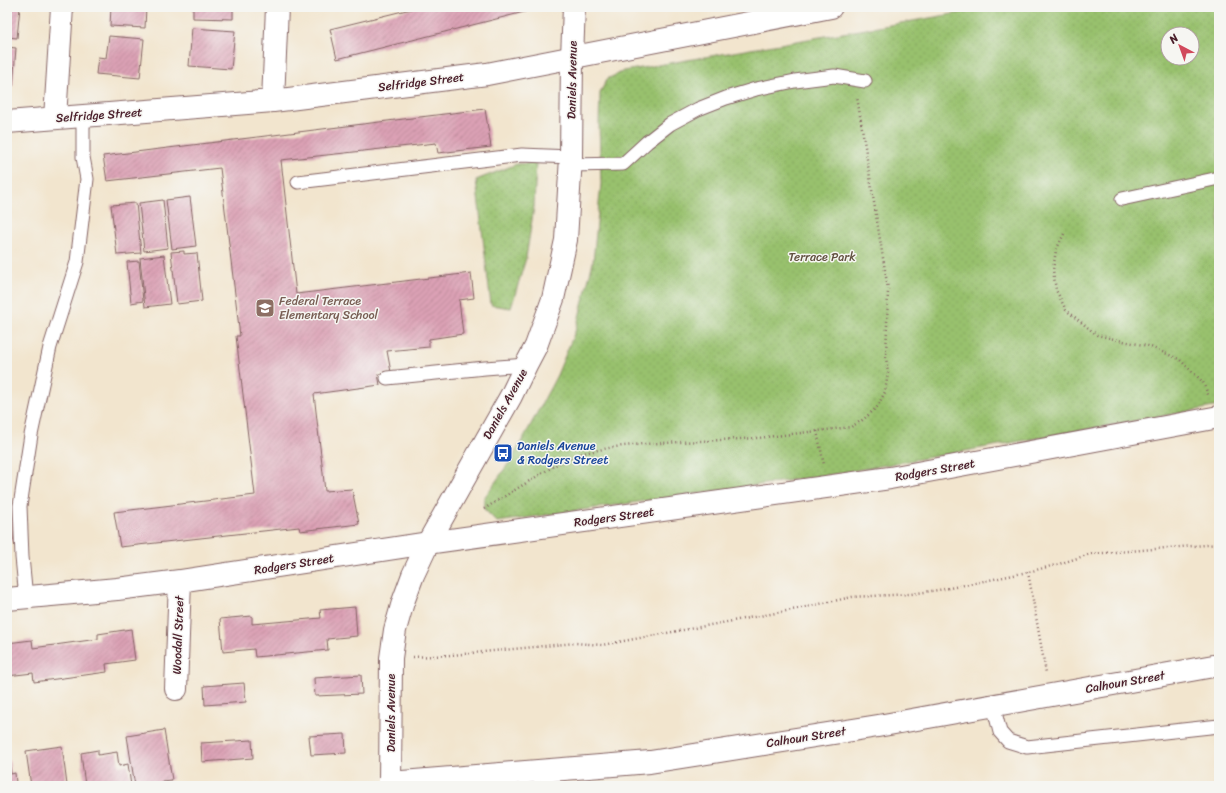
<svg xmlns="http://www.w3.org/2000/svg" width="1226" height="793" font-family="Sriracha,sans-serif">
	<defs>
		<pattern id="park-dots" width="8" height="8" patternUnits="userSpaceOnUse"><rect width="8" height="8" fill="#98c16d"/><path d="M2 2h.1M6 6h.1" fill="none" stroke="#84a55f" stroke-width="1.8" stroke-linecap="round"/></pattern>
		<pattern id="building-hatch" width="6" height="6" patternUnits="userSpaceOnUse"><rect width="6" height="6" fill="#dca1b5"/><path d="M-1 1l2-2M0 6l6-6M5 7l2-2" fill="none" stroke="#b48393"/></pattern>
	</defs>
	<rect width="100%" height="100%" fill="#f6f6f2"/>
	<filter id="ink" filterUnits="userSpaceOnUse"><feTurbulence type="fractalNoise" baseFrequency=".025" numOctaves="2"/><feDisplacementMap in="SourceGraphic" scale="8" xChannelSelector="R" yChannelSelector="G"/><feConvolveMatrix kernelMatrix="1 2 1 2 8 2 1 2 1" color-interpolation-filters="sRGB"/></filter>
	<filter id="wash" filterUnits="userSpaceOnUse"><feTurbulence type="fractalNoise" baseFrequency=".012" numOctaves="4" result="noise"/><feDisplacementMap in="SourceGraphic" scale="16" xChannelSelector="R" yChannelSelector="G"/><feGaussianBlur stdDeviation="0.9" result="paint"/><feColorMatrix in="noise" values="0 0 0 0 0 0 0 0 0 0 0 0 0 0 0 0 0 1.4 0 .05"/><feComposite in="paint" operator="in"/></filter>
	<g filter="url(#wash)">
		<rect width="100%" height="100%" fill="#f2e5ce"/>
		<path fill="url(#park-dots)" stroke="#71704c" fill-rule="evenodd" d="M993 7H1219V406L835 474 497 522 484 509V498L511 460 529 428 557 375 576 329 593 262 601 184 599 124 600 93 607 79 624 71ZM1168 34H1192V58H1168Z
			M536 163 534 207 526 258 511 308 491 305 476 180 517 164Z"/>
		<g id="blocks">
			<path fill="url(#building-hatch)" d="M7 7H20L17 38 7 37Z
				M111 7H146L145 28 110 26Z
				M193 7H233V19L193 18Z
				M419 7H527L528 11 337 59 330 29Z
				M192 28 235 31 231 69 189 66Z
				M109 36 144 39 140 78 96 74 98 57 106 58Z
				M7 47 16 48 13 86H7Z
				M485 109 491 147 438 153 436 143 281 160 296 294 471 273 474 298 459 300 463 334 429 339V347L387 351 391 372 378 374 380 385 314 394 325 491 352 489 359 524 300 531 299 527 120 547 114 512 255 495 236 336H240L220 168 107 181 103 156Z
				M190 197 196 246 172 249 166 200Z
				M163 200 168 248 144 251 139 203Z
				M136 203 141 253 117 255 111 205Z
				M184 251V254L197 253 202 301 177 304 171 252Z
				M164 255 170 304 145 307 140 258Z
				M139 261 143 301 131 303 127 262Z
				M7 516H11L13 541 7 542Z
				M355 607 357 636 327 639 328 650 255 657 254 649 223 652 220 619 252 616V624L321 618 320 610Z
				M131 629 135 660 106 664 107 672 34 682 33 673 7 676V643L32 640 33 648 98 639V634Z
				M361 675 362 694 315 696 314 678Z
				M244 683 246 702 205 705 204 686Z
				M164 730 172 780 162 781 163 786H135L127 736Z
				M345 734 346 753 311 755 309 736Z
				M252 740 253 758 202 762 201 743Z
				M62 746 67 785 31 786 26 751Z
				M98 750V755L117 752 119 766 128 764 131 786H85L81 753Z
				M9 760 11 774 15 773 16 783 7 784V761Z"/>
		</g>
	</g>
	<g filter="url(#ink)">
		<use href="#blocks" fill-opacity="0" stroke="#856464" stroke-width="1"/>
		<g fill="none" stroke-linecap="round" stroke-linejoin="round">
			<defs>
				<path id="lane" d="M571 165 623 164 647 142 670 124 698 109 726 98 756 89 795 81 834 76 865 81
					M298 182 522 155 571 157
					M1122 199 1219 178
					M387 378 485 368 526 365
					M26 598 22 557 20 506 31 435 50 347 77 262 87 179 83 157V116
					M993 705 1000 732 1008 741 1027 747 1219 726"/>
				<path id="street" d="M273 101 277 7
					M55 118 62 7
					M7 122 273 101 487 74 831 7
					M7 599 117 589 180 581 428 543 890 478 1219 417
					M176 689 180 581
					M390 783 650 762 878 726 1219 665"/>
				<path id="secondary" d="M390 786 391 658 395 630 403 602 413 575 428 543 511 396 526 365 536 346 553 299 566 240 571 157 572 57 574 7"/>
			</defs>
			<use href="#lane" stroke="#856464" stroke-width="15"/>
			<use href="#street" stroke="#856464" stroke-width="24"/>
			<use href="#secondary" stroke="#856464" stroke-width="24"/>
			<path stroke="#856464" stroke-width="2.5" stroke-dasharray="1 3" stroke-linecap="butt" d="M1064 234 1056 250 1053 270 1056 290 1066 310 1097 335 1118 340 1148 346 1179 359 1203 382 1209 397
				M817 431 824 465
				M484 509 557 464 583 453 614 447 643 444 758 438 851 427 864 419 877 407 885 392 888 373 886 357 888 289 857 97
				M1028 572 1046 673
				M413 657 452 655 575 643 602 645 792 610 852 597 911 594 945 589 1028 572 1059 564 1090 554 1219 544"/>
			<use href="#lane" stroke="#fff" stroke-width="13"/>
			<use href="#street" stroke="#fff" stroke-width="22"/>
			<use href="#secondary" stroke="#fff" stroke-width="22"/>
		</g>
	</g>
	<defs>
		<symbol id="school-square" viewBox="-11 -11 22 22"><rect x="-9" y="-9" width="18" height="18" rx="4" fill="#8d6e63" stroke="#f6f6f2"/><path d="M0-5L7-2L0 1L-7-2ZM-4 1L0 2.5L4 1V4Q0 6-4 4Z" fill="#fff"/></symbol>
		<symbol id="bus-square" viewBox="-11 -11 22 22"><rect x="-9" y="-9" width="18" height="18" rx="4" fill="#1a4fb4" stroke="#f6f6f2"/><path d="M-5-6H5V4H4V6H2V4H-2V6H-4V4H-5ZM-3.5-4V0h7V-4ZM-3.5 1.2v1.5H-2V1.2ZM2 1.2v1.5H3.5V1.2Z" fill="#fff"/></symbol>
	</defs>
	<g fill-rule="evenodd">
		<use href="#school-square" x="254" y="297" width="22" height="22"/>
		<use href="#bus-square" x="492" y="442" width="22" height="22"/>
	</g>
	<g text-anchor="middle" stroke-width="3" stroke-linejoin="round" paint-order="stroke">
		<g font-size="12" fill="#4a1f2b" stroke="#f6f6f2">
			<text transform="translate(572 80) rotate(-89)" y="4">Daniels Avenue</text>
			<text transform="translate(421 82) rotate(-7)" y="4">Selfridge Street</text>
			<text transform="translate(99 115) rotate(-4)" y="4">Selfridge Street</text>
			<text transform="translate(505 404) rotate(-61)" y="4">Daniels Avenue</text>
			<text transform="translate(935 470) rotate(-10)" y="4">Rodgers Street</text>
			<text transform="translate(614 517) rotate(-8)" y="4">Rodgers Street</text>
			<text transform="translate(294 564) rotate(-9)" y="4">Rodgers Street</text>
			<text transform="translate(178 635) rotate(-88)" y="4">Woodall Street</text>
			<text transform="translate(1125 682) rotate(-10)" y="4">Calhoun Street</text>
			<text transform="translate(391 713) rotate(-90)" y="4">Daniels Avenue</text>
			<text transform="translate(806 737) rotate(-9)" y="4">Calhoun Street</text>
		</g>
		<g font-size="12" fill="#61503f" stroke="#f6f6f2">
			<text x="822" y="261">Terrace Park</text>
		</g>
		<g font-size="12" fill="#785e54" stroke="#f6f6f2" text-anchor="start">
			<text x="279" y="305">Federal Terrace<tspan x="279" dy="14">Elementary School</tspan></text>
		</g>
		<g font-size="12" fill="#164399" stroke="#f6f6f2" text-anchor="start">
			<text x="517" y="450">Daniels Avenue<tspan x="517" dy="14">&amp; Rodgers Street</tspan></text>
		</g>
	</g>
	<rect width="1226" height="793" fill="none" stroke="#f6f6f2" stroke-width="24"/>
	<g transform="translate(1180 46) rotate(319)"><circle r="19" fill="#f6f6f2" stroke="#b1a0a2"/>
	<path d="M0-3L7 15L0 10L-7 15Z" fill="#d1495b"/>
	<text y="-6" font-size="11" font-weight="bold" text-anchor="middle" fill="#4a1f2b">N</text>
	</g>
</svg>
